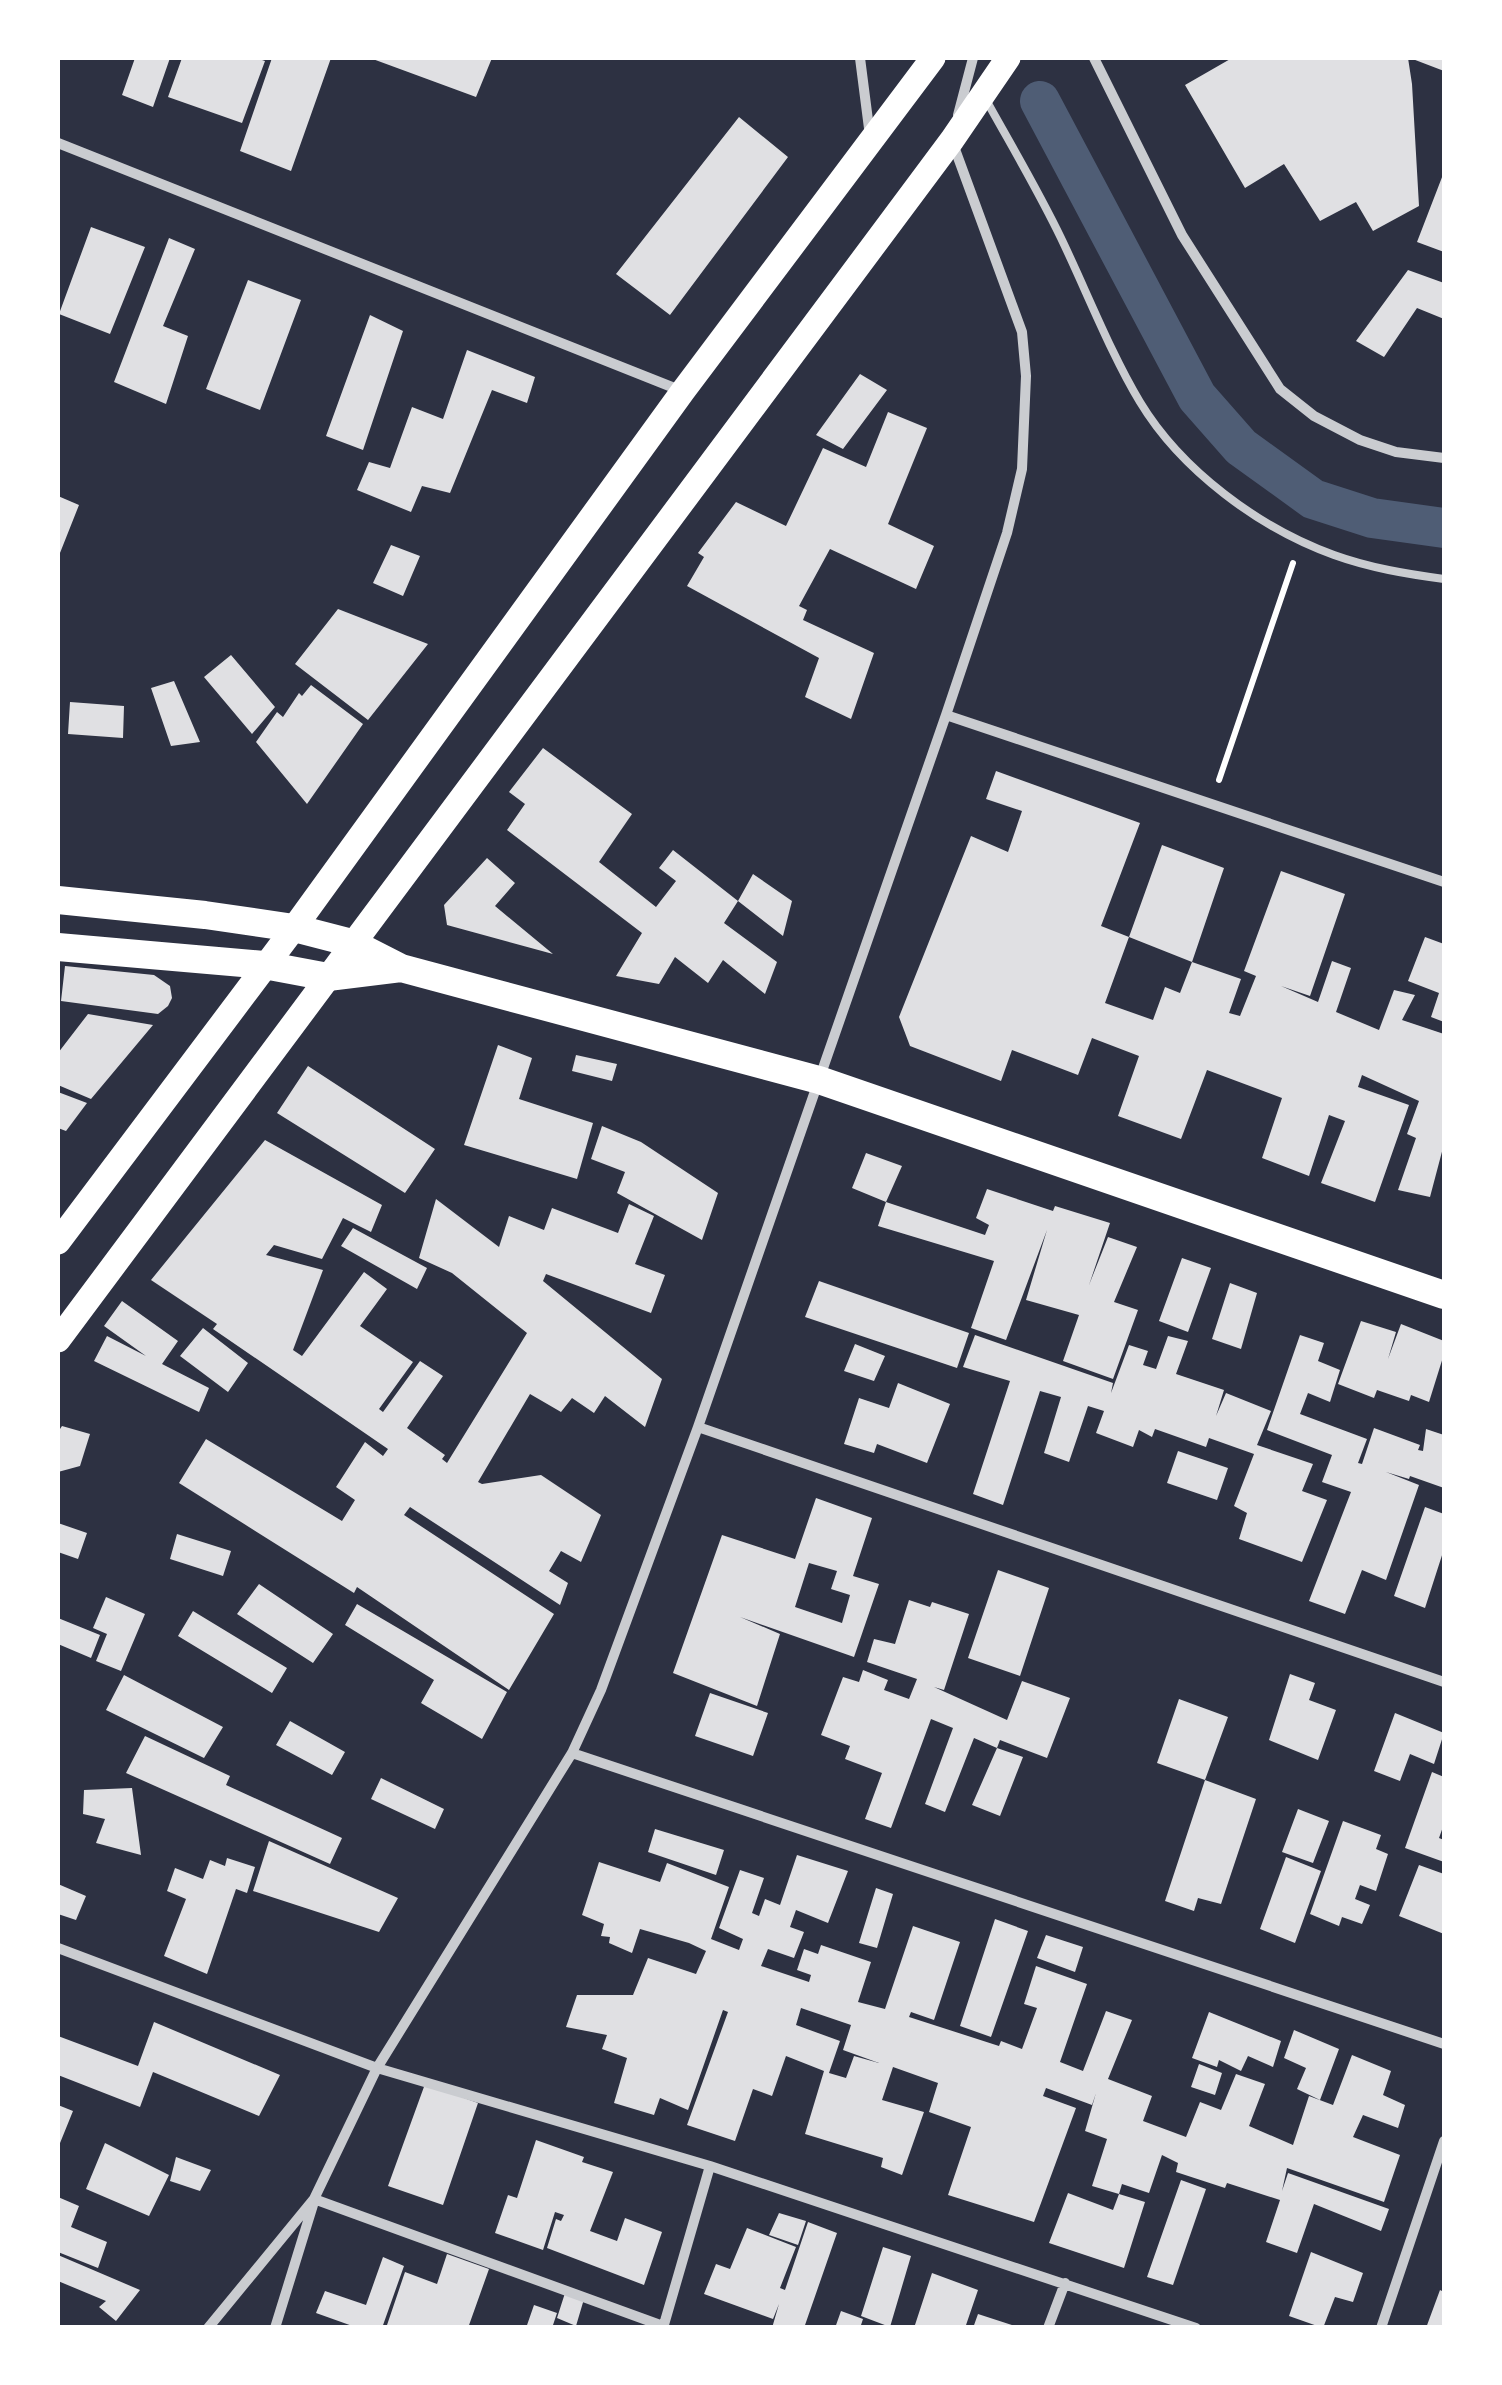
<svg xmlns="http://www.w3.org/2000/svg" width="1502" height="2385" font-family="'DejaVu Sans',sans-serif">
	<rect width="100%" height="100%" fill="#2d3142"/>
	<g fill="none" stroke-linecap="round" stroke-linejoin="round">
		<path stroke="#4f5d75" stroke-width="40" d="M1040 101 1197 397 1241 447 1313 499 1372 518 1444 528"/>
	</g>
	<path fill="#e0e0e3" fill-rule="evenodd" d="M135 58H170L153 107 122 95Z
		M182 58H256L265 61 242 123 168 97Z
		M272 58H331L291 171 240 151Z
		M370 58H492L476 97Z
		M1232 58H1408L1412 84 1419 206 1373 231 1356 202 1320 221 1284 164 1245 188 1185 85Z
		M1410 58H1444V71Z
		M739 117 788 157 670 315 616 274Z
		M1444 172V252L1417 242Z
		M91 227 145 247 110 334 59 314Z
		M169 238 195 249 163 326 188 336 166 404 114 382Z
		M1408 270 1444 283V319L1417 308 1384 357 1356 341Z
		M248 280 301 300 260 410 206 389Z
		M370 315 403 331 363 450 326 436Z
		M467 350 535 377 527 403 492 390 450 493 422 486 411 512 357 490 369 462 390 468 412 407 443 419Z
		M860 374 887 390 843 449 816 435Z
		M888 412 927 428 888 524 934 546 916 589 830 549 799 606 807 610 803 620 874 653 851 719 805 697 819 658 687 586 704 557 698 553 736 502 786 526 823 448 866 467Z
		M58 496 79 505 58 558Z
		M391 545 420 556 403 596 373 583Z
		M338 609 428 644 368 720 295 664Z
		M231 655 275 707 252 734 204 677Z
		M174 681 200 742 171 746 151 688Z
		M311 685 363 724 307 804 256 742 277 712 283 717 299 693 302 696Z
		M70 702 124 706 123 738 68 734Z
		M543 748 632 814 599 862 656 907 676 881 659 868 673 850 738 901 724 923 777 962 765 994 723 960 708 983 675 957 659 984 616 976 642 933 507 830 525 804 509 792Z
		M996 771 1140 823 1101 926 1129 937 1105 1003 1153 1020 1165 987 1180 993 1192 962 1241 979 1229 1013 1240 1016 1256 976 1244 971 1281 871 1345 894 1310 996 1281 986 1318 1002 1332 961 1351 968 1336 1012 1379 1030 1394 990 1415 995 1402 1020 1444 1034V1144L1430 1197 1398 1190 1416 1138 1407 1134 1419 1101 1362 1075 1358 1087 1409 1105 1375 1202 1321 1183 1345 1121 1329 1115 1309 1176 1262 1158 1282 1098 1207 1070 1181 1139 1118 1116 1139 1056 1092 1038 1078 1075 1012 1050 1001 1081 910 1046 899 1017 971 836 1008 852 1022 811 986 799Z
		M1162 845 1224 868 1192 962 1129 937Z
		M487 858 515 883 495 906 553 954 447 925 444 905Z
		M753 874 792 901 783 936 738 901Z
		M1425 937 1444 944V1022L1431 1017 1439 993 1408 981Z
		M65 966 154 975 170 986 172 998 168 1006 158 1014 61 1001Z
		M88 1014 153 1025 91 1099 58 1085V1053Z
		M498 1045 532 1058 519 1099 593 1123 577 1179 464 1145Z
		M576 1055 617 1064 612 1081 572 1071Z
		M308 1066 435 1149 405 1193 277 1113Z
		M58 1092 87 1103 66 1131 58 1128Z
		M602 1126 641 1142 718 1193 702 1240 617 1193 625 1172 591 1159Z
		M265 1140 382 1205 371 1232 343 1218 322 1259 274 1245 266 1255 323 1270 293 1350 302 1356 364 1272 387 1289 360 1326 413 1362 379 1409 383 1412 420 1361 443 1376 407 1428 445 1455 442 1459 447 1463 527 1333 452 1273 419 1258 436 1199 499 1247 509 1216 544 1230 552 1208 618 1233 629 1204 654 1216 635 1264 665 1275 651 1313 546 1274 543 1281 662 1379 645 1427 605 1396 594 1413 572 1398 561 1412 530 1394 478 1482 482 1484 541 1475 601 1515 581 1562 561 1551 549 1571 568 1583 560 1605 410 1507 404 1515 554 1614 509 1690 357 1587 354 1593 179 1483 206 1439 342 1521 355 1500 336 1487 365 1442 383 1456 388 1449 213 1329 217 1324 151 1280Z
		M866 1153 902 1166 886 1202 852 1188Z
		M987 1189 1053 1211 1055 1206 1110 1223 1089 1285 1108 1237 1137 1247 1114 1302 1138 1310 1113 1379 1063 1361 1079 1315 1026 1300 1047 1230 1006 1340 971 1328 994 1261 878 1226 886 1202 985 1235 989 1225 976 1218Z
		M353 1228 427 1268 417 1289 341 1246Z
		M1182 1258 1211 1268 1188 1332 1159 1321Z
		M819 1281 969 1333 957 1368 805 1317Z
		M1230 1283 1257 1293 1241 1349 1212 1339Z
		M122 1301 178 1341 162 1364 209 1388 199 1412 94 1361 107 1336 146 1356 104 1326Z
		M1361 1321 1396 1332 1388 1359 1401 1324 1444 1341V1354L1429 1402 1411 1395 1409 1401 1377 1390 1374 1398 1338 1384Z
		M203 1328 248 1363 228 1392 180 1356Z
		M975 1335 1113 1383 1111 1393 1129 1345 1148 1351 1143 1365 1156 1369 1168 1336 1188 1341 1176 1374 1224 1390 1216 1416 1226 1393 1271 1411 1257 1445 1313 1464 1302 1491 1327 1500 1302 1562 1239 1539 1247 1513 1234 1506 1254 1454 1209 1438 1206 1447 1155 1429 1152 1437 1139 1430 1133 1447 1096 1433 1104 1411 1088 1406 1069 1462 1044 1453 1061 1397 1040 1391 1003 1505 973 1494 1010 1381 963 1367Z
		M1300 1335 1324 1343 1318 1361 1340 1370 1330 1402 1308 1393 1300 1414 1367 1439 1358 1463 1362 1464 1374 1428 1420 1445 1418 1450 1423 1451 1426 1429 1444 1435V1488L1410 1476 1409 1479 1386 1472 1419 1485 1386 1580 1362 1570 1345 1614 1309 1601 1351 1492 1322 1482 1332 1455 1267 1430Z
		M855 1344 885 1356 874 1381 844 1371Z
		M898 1383 950 1404 927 1463 877 1444 874 1453 844 1444 859 1398 889 1408Z
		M62 1426 90 1434 80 1466 58 1472V1432Z
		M1178 1451 1228 1468 1217 1500 1167 1483Z
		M816 1498 872 1518 853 1576 879 1584 854 1657 740 1617 780 1634 757 1706 673 1673 722 1535 795 1559ZM809 1563 837 1571 831 1589 850 1595 842 1623 795 1607Z
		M1425 1507 1444 1514V1549L1425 1608 1394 1596Z
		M58 1523 87 1533 78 1559 58 1552Z
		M177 1534 231 1551 223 1576 170 1559Z
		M998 1570 1049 1588 1020 1676 968 1658Z
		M259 1584 333 1634 313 1663 237 1614Z
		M106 1597 145 1614 121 1671 96 1661 107 1634 93 1628Z
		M909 1600 930 1607 932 1602 969 1614 944 1690 934 1687 1007 1720 1022 1681 1070 1698 1047 1758 1000 1740 997 1748 1023 1757 1000 1816 972 1805 997 1748 974 1738 945 1812 925 1804 953 1728 931 1719 891 1828 865 1819 882 1773 845 1759 850 1746 821 1735 843 1677 859 1682 863 1670 888 1680 884 1690 909 1699 917 1679 867 1662 874 1639 895 1644Z
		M357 1604 507 1692 482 1739 421 1703 434 1680 345 1625Z
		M193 1611 287 1668 272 1693 178 1636Z
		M58 1618 100 1635 91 1658 58 1644Z
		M1290 1674 1315 1683 1309 1700 1336 1710 1318 1760 1269 1740Z
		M124 1675 223 1727 204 1758 106 1710Z
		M710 1693 768 1713 753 1756 695 1736Z
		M1179 1699 1228 1717 1205 1780 1256 1799 1221 1904 1198 1898 1194 1911 1165 1901 1205 1780 1157 1763Z
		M1395 1713 1444 1733 1434 1764 1410 1754 1400 1781 1374 1771Z
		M290 1721 345 1752 332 1775 276 1745Z
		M145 1736 230 1776 226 1785 342 1838 330 1864 126 1773Z
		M1432 1772 1444 1777V1824L1439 1838 1444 1840V1862L1405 1848Z
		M381 1778 444 1809 435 1829 371 1799Z
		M132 1788 141 1855 96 1843 105 1819 83 1814 84 1790Z
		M1298 1809 1329 1821 1313 1863 1282 1852Z
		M1343 1821 1381 1835 1376 1849 1388 1854 1376 1891 1360 1885 1355 1899 1370 1905 1362 1924 1342 1917 1339 1926 1310 1914Z
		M655 1829 724 1850 716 1875 648 1852Z
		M269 1841 398 1898 379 1932 253 1891Z
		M797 1855 848 1871 828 1923 796 1910 790 1927 804 1932 794 1958 768 1949 761 1966 809 1982 811 1975 797 1970 804 1949 818 1954 821 1945 871 1962 858 2002 885 2009 913 1926 960 1942 934 2020 911 2012 909 2017 999 2046 1001 2041 1022 2049 1037 2008 1024 2004 1036 1966 1087 1984 1060 2062 1083 2071 1106 2011 1132 2020 1108 2079 1152 2096 1143 2121 1186 2137 1200 2102 1221 2110 1236 2074 1265 2084 1249 2126 1293 2145 1309 2096 1333 2105 1352 2055 1391 2071 1383 2095 1405 2105 1398 2128 1363 2115 1353 2137 1400 2155 1384 2202 1287 2168 1282 2191 1288 2173 1389 2209 1381 2231 1314 2204 1297 2253 1266 2242 1280 2200 1227 2183 1225 2188 1176 2172 1178 2163 1162 2155 1149 2193 1122 2184 1119 2194 1092 2186 1107 2139 1085 2131 1096 2093 1092 2105 1046 2088 1043 2096 1076 2108 1034 2222 948 2195 971 2127 929 2112 938 2083 893 2067 882 2100 924 2112 902 2175 881 2167 883 2158 805 2134 824 2071 786 2056 772 2096 753 2089 735 2141 687 2125 728 2012 723 2010 688 2110 660 2098 654 2115 614 2103 627 2058 602 2049 607 2035 566 2027 577 1995H633L648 1958 696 1974 706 1951 689 1943 640 1929 632 1953 609 1943 610 1937 601 1936 604 1924 582 1915 599 1862 660 1882 667 1863 729 1887 711 1939 739 1950 743 1939 719 1928 740 1870 764 1878 752 1913 759 1916 765 1899 780 1905ZM801 2008 851 2025 843 2050 879 2063 854 2056 846 2078 829 2073 840 2041 796 2025Z
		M1286 1857 1321 1871 1295 1943 1260 1929Z
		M227 1858 255 1867 247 1893 236 1889 207 1974 164 1956 186 1899 167 1891 175 1868 203 1879 210 1860 225 1866Z
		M1419 1865 1444 1874V1934L1399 1916Z
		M58 1884 86 1896 76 1920 58 1914Z
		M876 1888 893 1894 877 1948 859 1943Z
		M995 1919 1028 1931 991 2037 960 2026Z
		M1046 1935 1083 1947 1075 1972 1037 1958Z
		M1209 2012 1281 2041 1273 2067 1248 2056 1241 2071 1219 2060 1217 2067 1192 2058Z
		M154 2022 280 2075 259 2116 153 2072 140 2107 58 2075V2036L138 2066Z
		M1294 2030 1339 2049 1320 2100 1297 2089 1306 2068 1284 2058Z
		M1199 2064 1222 2073 1215 2095 1191 2087Z
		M425 2084 478 2103 443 2205 388 2186Z
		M58 2105 73 2111 58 2148Z
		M536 2140 584 2157 582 2162 613 2172 590 2231 617 2241 625 2218 662 2232 644 2285 547 2248 556 2219 561 2221 564 2215 555 2212 543 2250 495 2233 508 2195 517 2198Z
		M105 2143 169 2175 149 2216 86 2189Z
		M176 2157 211 2170 200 2191 170 2181Z
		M1181 2180 1206 2189 1173 2285 1147 2277Z
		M1068 2193 1113 2210 1119 2194 1145 2202 1124 2268 1049 2243Z
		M58 2197 79 2206 71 2227 107 2242 98 2268 58 2252Z
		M779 2213 806 2221 798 2245 769 2235Z
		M808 2222 837 2233 804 2328H772L779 2304 773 2319 704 2294 716 2264 730 2269 747 2228 796 2247 780 2288 785 2290Z
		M883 2247 911 2256 890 2327 861 2316Z
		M1311 2252 1363 2273 1353 2302 1335 2297 1323 2328 1289 2316Z
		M447 2254 489 2269 468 2328H386L405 2272 437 2284Z
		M58 2255 140 2290 116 2321 99 2307 106 2301 58 2281Z
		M383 2257 404 2266 382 2328H358L316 2313 325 2291 366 2305Z
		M932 2273 978 2290 965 2328H914Z
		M1440 2290 1444 2292V2328H1426Z
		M565 2293 584 2299 576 2326 557 2318Z
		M534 2305 557 2313 552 2328H526Z
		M841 2311 863 2319 860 2328H835Z
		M978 2314 1018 2327V2328H973Z"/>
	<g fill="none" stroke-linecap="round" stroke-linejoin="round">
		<path stroke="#fff" stroke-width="6" d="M1219 780 1293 563"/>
		<path stroke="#caccd0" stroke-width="8" d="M985 98C1011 145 1038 190 1061 238 1086 290 1111 354 1140 402 1181 470 1259 528 1334 555 1370 568 1407 574 1444 579"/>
		<path stroke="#caccd0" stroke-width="10" d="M860 58 870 136
			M1094 58 1182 235 1280 389 1314 416 1360 440 1396 452 1444 458
			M958 115 973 58
			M58 143 682 391
			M946 715 1444 882
			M698 1427 1444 1682
			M572 1753 1444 2044
			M58 1948 377 2068 710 2166 1196 2328
			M314 2199 663 2326
			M208 2328 314 2199 377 2068 572 1753 601 1690 698 1427 946 715 1007 533 1022 469 1026 376 1022 332 952 141
			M275 2328 313 2205
			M663 2328 710 2166
			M1048 2328 1065 2283
			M1381 2328 1444 2141"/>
		<path stroke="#fff" stroke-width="25" d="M58 1242 294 928 683 391 933 58
			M58 1340 952 140 1008 58"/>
		<path stroke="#fff" stroke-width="28" d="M58 900 205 915 294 928 352 943 401 968 819 1080 1444 1295
			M58 947 264 965 328 977 401 968"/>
	</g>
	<rect width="1502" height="2385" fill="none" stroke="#ffffff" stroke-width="120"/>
</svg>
